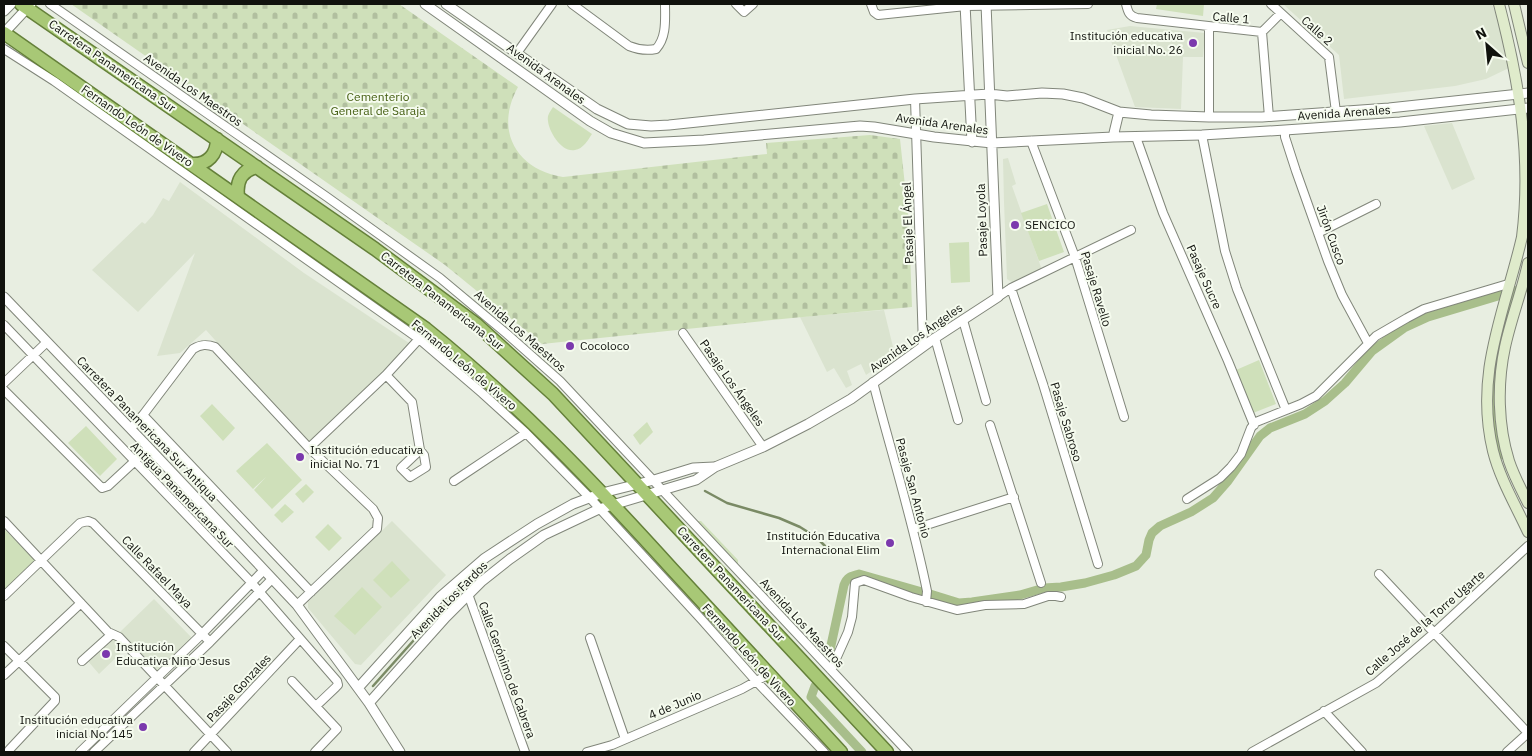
<svg xmlns="http://www.w3.org/2000/svg" width="1532" height="756" font-family="'IBM Plex Sans',sans-serif">
	<defs>
		<pattern id="cemetery-stones" width="16" height="16" patternUnits="userSpaceOnUse" patternTransform="scale(1.25)"><rect width="16" height="16" fill="#cfe0ba"/><path d="M2 7V4a2 2 0 0 1 4 0v3zM10 15v-3a2 2 0 0 1 4 0v3z" fill="#b1bf9f"/></pattern>
	</defs>
	<rect width="100%" height="100%" fill="#e8eee1"/>
	<path fill="#dae3cf" d="M1283 4H1492L1516 71 1509 68 1486 79 1455 86 1344 99 1339 55Z
		M1130 26 1205 33 1203 57H1183L1181 109 1135 107 1107 30Z
		M1452 123 1475 179 1452 190 1424 126Z
		M1008 158 1016 184 1012 186 1042 270 1013 283 1007 279 1004 202 1003 159Z
		M180 182 304 273 412 345 308 444 206 330 180 353 157 356 195 253 138 312 92 270 142 222 145 224 153 215 163 198 169 201Z
		M884 310 895 355 866 375 861 364 847 371 852 385 846 388 834 368 827 372 800 317Z
		M392 521 446 575 361 665 355 664 308 608V602Z
		M154 599 192 638 158 672 120 632Z
		M110 637 119 641 125 649 99 674 87 660Z"/>
	<path fill="#cfe0ba" d="M1157 4H1204L1203 16 1156 9Z
		M553 107 592 134C588 140 583 149 575 150 562 153 549 132 548 121 547 115 550 112 553 107Z
		M1047 204 1064 252 1039 261 1021 213Z
		M969 242 970 282 951 283 949 243Z
		M1259 360 1276 404 1253 413 1236 370Z
		M212 404 235 428 223 441 200 416Z
		M647 422 653 432 640 445 633 435Z
		M86 426 117 459 100 476 68 443Z
		M267 443 302 480 272 509 254 490 266 477 253 489 236 471Z
		M306 484 314 492 303 503 295 494Z
		M285 504 294 512 282 523 274 515Z
		M697 521H701L738 560V566Z
		M328 524 342 538 329 551 315 537Z
		M4 529 35 560 4 590Z
		M392 561 410 580 391 598 373 580Z
		M362 587 382 607 355 635 334 616Z"/>
	<path fill="url(#cemetery-stones)" d="M71 4H399L518 87C494 130 516 170 563 177L767 154 766 143 870 135 900 139 909 223 912 307 792 318 542 344 445 265Z"/>
	<g fill="none" stroke-linecap="round" stroke-linejoin="round">
		<path stroke="#7a8a65" stroke-width="2.5" d="M705 491 727 503 779 518 800 527 816 537 828 549
			M373 686 455 594 467 584"/>
		<path stroke="#a8be8b" stroke-width="9" d="M1508 320 1514 291
			M1497 366C1493 396 1493 426 1503 455
			M930 594 959 603 972 602 1020 595 1044 588 1061 587 1085 583 1114 575 1136 566 1146 555 1149 540 1152 533 1160 526 1191 512 1213 498 1228 481 1260 436 1270 428 1305 414 1325 401 1345 383 1372 351 1404 328 1428 317 1528 287
			M830 650 844 585C847 577 851 576 859 574L922 592
			M815 686 811 697 862 752"/>
		<defs>
			<path id="minor" d="M50 4 327 197 440 278 507 334 560 381 908 752
				M572 4 629 46C639 50 646 51 656 49 667 37 665 19 665 4
				M736 4 744 12 753 4
				M871 4 874 12 878 15 966 6 1088 4
				M1126 4C1128 12 1129 16 1137 18L1262 32 1281 13
				M1271 4 1329 57 1336 112
				M1262 32 1269 117
				M4 49 54 81 419 339 482 393 526 433 589 497 702 620 756 681 824 752
				M517 53 552 4
				M915 99 923 346
				M1209 117V27
				M1285 130V137L1296 171 1328 261 1342 295 1368 343
				M1202 135 1225 251 1237 289 1286 410
				M1136 137 1163 213 1228 361 1254 425
				M1031 141 1075 257 1124 417
				M1318 233 1376 204
				M1011 288 1043 384 1098 564
				M998 297 1011 288 1131 230
				M963 320 986 401
				M4 325 251 582 337 681 338 685 336 687 316 706
				M683 333 763 447
				M935 338 958 420
				M386 375 412 402 420 450 424 455 426 467 410 477 401 468 420 450
				M873 382C891 452 913 521 927 591L926 602
				M4 383 47 342
				M4 390 102 488 108 486 149 448
				M143 415 311 592
				M990 425 1041 583
				M131 428 143 415 193 349C201 344 207 344 215 347L309 448 373 509 378 518 377 529 297 605
				M309 448 386 375 419 339
				M454 481 526 433
				M1187 499 1220 478 1231 467 1241 454 1251 428 1256 422 1301 404 1316 396 1376 336 1407 318 1424 309 1508 284
				M4 521 108 632 119 637 227 752
				M914 529 1014 497
				M1379 574 1528 733
				M468 594 525 752
				M4 596 80 523 88 521 93 523 210 642
				M590 638 625 739
				M4 646 55 697V701L9 750
				M82 661 112 634
				M831 670 848 632 852 617 855 583 864 580 911 597 957 610 985 605 1024 604 1048 596H1056L1061 597
				M4 675 81 603
				M292 681 337 729 315 752
				M1324 711 1362 752
				M80 752 202 634 263 571
				M94 752 210 642 272 579
				M194 752 300 639
				M587 752 612 745 742 689 769 674
				M1252 752 1376 683 1434 633 1528 546
				M1507 752 1528 733"/>
			<path id="tertiary" d="M425 4 590 121 611 133 644 143 704 140 860 126 874 127 934 137 992 143 1113 137 1202 135 1285 130 1400 122 1528 108
				M446 4 597 109 628 124 651 126 669 125 915 99 989 94 1007 96 1042 93 1063 94 1083 98 1119 112 1151 115 1209 117H1262L1389 108 1528 93
				M965 4 972 142
				M4 11 11 4
				M4 33 31 4
				M1113 137 1119 112
				M4 297 149 448 297 605 369 703 400 752
				M358 688 440 597 485 558 537 524 573 504 602 493 654 480 693 468 714 467
				M369 703 446 617 481 582 510 559 544 535 599 509 696 480 715 467 763 447 808 424 851 399 935 338 998 297 986 4"/>
			<path id="secondary" d="M1499 4C1519 81 1532 157 1522 237 1505 311 1474 373 1493 451 1500 479 1516 506 1528 532
				M1514 4 1528 63
				M1528 263C1522 291 1511 319 1505 347 1497 384 1498 426 1509 461 1514 476 1521 489 1528 503"/>
			<path id="trunk" d="M21 4 375 249 476 324 553 394 887 752
				M4 33 426 329C516 401 595 484 672 569 729 630 785 691 841 752
				M192 164C208 165 217 154 217 139
				M238 196C236 181 242 170 257 167"/>
		</defs>
		<use href="#minor" stroke="#81867a" stroke-width="10"/>
		<use href="#tertiary" stroke="#81867a" stroke-width="11"/>
		<use href="#secondary" stroke="#81867a" stroke-width="12"/>
		<use href="#trunk" stroke="#65803a" stroke-width="15"/>
		<use href="#minor" stroke="#fff" stroke-width="8"/>
		<use href="#tertiary" stroke="#fff" stroke-width="9"/>
		<use href="#secondary" stroke="#dfebcb" stroke-width="10"/>
		<use href="#trunk" stroke="#a8c876" stroke-width="12"/>
	</g>
	<g fill="#7b39ad" stroke="#f5fbee" stroke-width="2">
		<circle cx="1193" cy="43" r="5"/>
		<circle cx="1015" cy="225" r="5"/>
		<circle cx="570" cy="346" r="5"/>
		<circle cx="300" cy="457" r="5"/>
		<circle cx="890" cy="543" r="5"/>
		<circle cx="106" cy="654" r="5"/>
		<circle cx="143" cy="727" r="5"/>
	</g>
	<g text-anchor="middle" stroke-width="4" stroke-linejoin="round" paint-order="stroke">
		<g font-size="12" fill="#10120d" stroke="#f5fbee">
			<text transform="translate(1231 18) rotate(5)" y="4">Calle 1</text>
			<text transform="translate(1317 31) rotate(42)" y="4">Calle 2</text>
			<text transform="translate(112 66) rotate(35)" y="4">Carretera Panamericana Sur</text>
			<text transform="translate(546 74) rotate(36)" y="4">Avenida Arenales</text>
			<text transform="translate(193 90) rotate(35)" y="4">Avenida Los Maestros</text>
			<text transform="translate(1344 113) rotate(-4)" y="4">Avenida Arenales</text>
			<text transform="translate(942 124) rotate(8)" y="4">Avenida Arenales</text>
			<text transform="translate(137 126) rotate(35)" y="4">Fernando León de Vivero</text>
			<text transform="translate(982 220) rotate(-92)" y="4">Pasaje Loyola</text>
			<text transform="translate(908 223) rotate(-92)" y="4">Pasaje El Ángel</text>
			<text transform="translate(1331 235) rotate(70)" y="4">Jirón Cusco</text>
			<text transform="translate(1204 277) rotate(66)" y="4">Pasaje Sucre</text>
			<text transform="translate(1096 289) rotate(73)" y="4">Pasaje Ravello</text>
			<text transform="translate(442 301) rotate(38)" y="4">Carretera Panamericana Sur</text>
			<text transform="translate(520 331) rotate(41)" y="4">Avenida Los Maestros</text>
			<text transform="translate(916 338) rotate(-35)" y="4">Avenida Los Ángeles</text>
			<text transform="translate(464 365) rotate(40)" y="4">Fernando León de Vivero</text>
			<text transform="translate(732 383) rotate(55)" y="4">Pasaje Los Ángeles</text>
			<text transform="translate(1066 422) rotate(73)" y="4">Pasaje Sabroso</text>
			<text transform="translate(147 429) rotate(46)" y="4">Carretera Panamericana Sur Antiqua</text>
			<text transform="translate(913 488) rotate(75)" y="4">Pasaje San Antonio</text>
			<text transform="translate(182 495) rotate(46)" y="4">Antigua Panamericana Sur</text>
			<text transform="translate(157 572) rotate(46)" y="4">Calle Rafael Maya</text>
			<text transform="translate(731 584) rotate(47)" y="4">Carretera Panamericana Sur</text>
			<text transform="translate(449 600) rotate(-45)" y="4">Avenida Los Fardos</text>
			<text transform="translate(802 623) rotate(47)" y="4">Avenida Los Maestros</text>
			<text transform="translate(1425 623) rotate(-41)" y="4">Calle José de la Torre Ugarte</text>
			<text transform="translate(749 655) rotate(48)" y="4">Fernando León de Vivero</text>
			<text transform="translate(507 670) rotate(70)" y="4">Calle Gerónimo de Cabrera</text>
			<text transform="translate(239 688) rotate(-47)" y="4">Pasaje Gonzales</text>
			<text transform="translate(675 705) rotate(-23)" y="4">4 de Junio</text>
		</g>
		<g font-size="12" fill="#10120d" stroke="#f5fbee" text-anchor="start">
			<text x="1183" y="40" text-anchor="end">Institución educativa<tspan x="1183" dy="14">inicial No. 26</tspan></text>
			<text x="1025" y="229">SENCICO</text>
			<text x="580" y="350">Cocoloco</text>
			<text x="310" y="454">Institución educativa<tspan x="310" dy="14">inicial No. 71</tspan></text>
			<text x="880" y="540" text-anchor="end">Institución Educativa<tspan x="880" dy="14">Internacional Elim</tspan></text>
			<text x="116" y="651">Institución<tspan x="116" dy="14">Educativa Niño Jesus</tspan></text>
			<text x="133" y="724" text-anchor="end">Institución educativa<tspan x="133" dy="14">inicial No. 145</tspan></text>
		</g>
		<g font-size="12" fill="#435d10" stroke="#f5fbee">
			<text x="378" y="101">Cementerio<tspan x="378" dy="14">General de Saraja</tspan></text>
		</g>
	</g>
	<rect width="1532" height="756" fill="none" stroke="#10120d" stroke-width="10"/>
	<g transform="translate(1487 45) rotate(333)" stroke="#f5fbee" stroke-width="4" paint-order="stroke">
	<path d="M0-4L9 19L0 12L-9 19Z" fill="#10120d"/>
	<text y="-8" font-size="14" font-weight="bold" text-anchor="middle" fill="#10120d">N</text>
	</g>
</svg>
